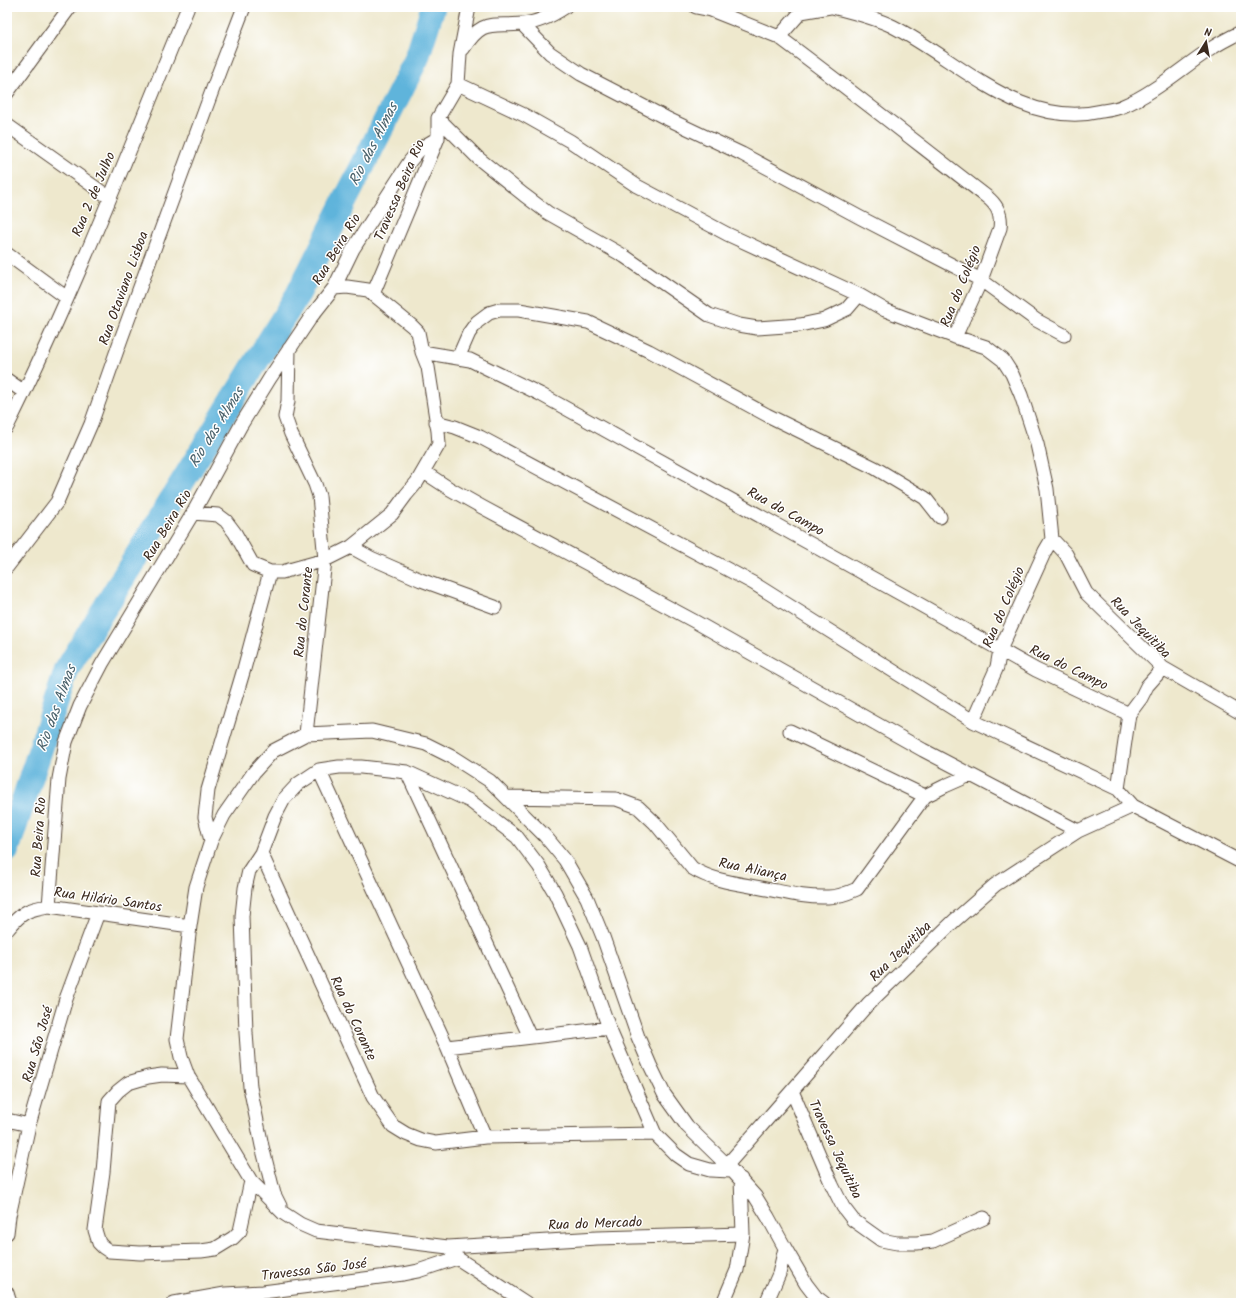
<svg xmlns="http://www.w3.org/2000/svg" width="1248" height="1310" font-family="Kalam,sans-serif">
	<rect width="100%" height="100%" fill="#fff"/>
	<filter id="ink" filterUnits="userSpaceOnUse"><feTurbulence type="fractalNoise" baseFrequency=".025" numOctaves="2"/><feDisplacementMap in="SourceGraphic" scale="8" xChannelSelector="R" yChannelSelector="G"/><feConvolveMatrix kernelMatrix="1 2 1 2 8 2 1 2 1" color-interpolation-filters="sRGB"/></filter>
	<filter id="wash" filterUnits="userSpaceOnUse"><feTurbulence type="fractalNoise" baseFrequency=".012" numOctaves="4" result="noise"/><feDisplacementMap in="SourceGraphic" scale="16" xChannelSelector="R" yChannelSelector="G"/><feGaussianBlur stdDeviation="0.9" result="paint"/><feColorMatrix in="noise" values="0 0 0 0 0 0 0 0 0 0 0 0 0 0 0 0 0 1.4 0 .05"/><feComposite in="paint" operator="in"/></filter>
	<g filter="url(#wash)">
		<rect width="100%" height="100%" fill="#eee8cd"/>
		<g fill="none" stroke-linecap="round" stroke-linejoin="round">
			<path stroke="#5eb4db" stroke-width="25" d="M7 850 67 669 298 294 417 58 433 7"/>
		</g>
	</g>
	<g filter="url(#ink)">
		<g fill="none" stroke-linecap="round" stroke-linejoin="round">
			<defs>
				<path id="street" d="M696 7 711 10 779 37 801 12 830 7
					M832 7C852 12 873 17 892 26 959 60 1021 130 1102 111 1109 110 1117 109 1123 106 1153 94 1184 66 1212 48 1221 42 1231 37 1241 32
					M522 24 550 53 581 74 666 118 742 154 861 218 981 280 1036 320 1064 335
					M779 37C849 89 917 143 987 197 997 205 1002 214 1000 228L981 280 955 337 986 347 1003 360 1012 374 1021 395 1037 444 1047 489 1052 539 1045 551 1000 650 997 667 973 721
					M463 49C483 18 490 27 522 24 537 23 553 15 565 7
					M458 84 524 115 570 141 637 186 727 234 859 295 885 310 955 337
					M7 93 70 7
					M438 118 478 158 524 195 548 213 624 256 709 315 739 325 757 328 800 325 824 320 847 309 859 295
					M7 125 110 198
					M7 254 67 298
					M373 294 438 138V118L458 84 460 54 469 7
					M289 349 288 401 285 417 291 434 315 484 319 496 325 560 306 734
					M422 352 470 360 540 394 919 604 1036 670 1129 714
					M458 358 469 333 477 322 489 313 499 310H519L588 322 649 351 767 415 875 468 925 498 940 517
					M7 380 24 392
					M436 422 455 427 480 437 753 583 973 721 1118 789 1133 806 1241 862
					M7 427C75 291 130 148 188 7
					M424 472 450 489 482 507 694 621 923 750 1078 831
					M193 513 218 515 226 521 235 533 253 565 270 572H282L325 560 351 547 392 514 406 495 417 482 439 444 438 431 428 367 422 352 418 332 412 326 368 290 347 287 334 288
					M1052 539 1066 554 1086 593 1163 668 1147 686 1141 698 1129 714 1118 789
					M351 547 371 558 421 580 495 607
					M7 567 57 502 91 424 121 339 219 72 244 7
					M1163 668 1241 713
					M790 731 925 796
					M319 770 447 1047 485 1137
					M407 772 530 1037
					M506 797 616 799 638 807 655 823 692 868C714 882 742 884 766 889 787 893 807 898 828 897 837 897 848 893 857 889L925 796 945 786 970 775
					M211 841 205 817 208 790 244 669 270 572
					M261 853 373 1097 393 1126 406 1134 421 1140 436 1143 485 1137 655 1134
					M49 906 59 779 66 742 80 706 102 664 193 513 241 425 270 378 311 317 334 288 353 249 410 161 421 148 438 138
					M7 930C21 913 27 909 49 906L190 926
					M447 1047 609 1028
					M188 1076 162 1075 148 1077 128 1083 118 1091 109 1101 103 1172 95 1230 99 1243 103 1247 109 1251 140 1253 201 1251 215 1249 233 1238 240 1231 251 1181
					M792 1091 832 1185 843 1207 853 1220 881 1240 897 1243H917L933 1241 984 1218
					M7 1120 29 1125
					M727 1165 868 1004 954 921 995 885 1078 831 1133 806
					M280 1206 274 1194 262 1146 250 1087 246 1033 242 916 245 888 249 871 261 853 275 816 284 799 298 784 319 770 339 767H361L407 772 470 801 517 837 539 866 555 893 580 946 609 1028 655 1134 676 1155 689 1164 710 1170 731 1171
					M7 1233 9 1216 29 1125 66 999 98 913
					M743 1234 597 1238 448 1247 316 1231 300 1224 283 1213 251 1181 188 1076 181 1057 177 1039 190 926 196 887 211 841 224 815 254 772 273 751 306 734 372 731 426 744 454 758 490 781 545 836 565 860 587 898 603 937 638 1037 650 1065 664 1094 687 1126 727 1165 755 1196 768 1217 785 1248 806 1284 816 1297 824 1303
					M452 1251 457 1258 526 1303
					M7 1293 10 1303
					M174 1303 225 1294 263 1292 403 1274 418 1271 457 1258
					M723 1303 737 1270 743 1234 741 1179
					M766 1303 779 1274 785 1248"/>
			</defs>
			<use href="#street" stroke="#564638" stroke-width="15"/>
			<use href="#street" stroke="#fff" stroke-width="13"/>
		</g>
	</g>
	<g text-anchor="middle" stroke-width="3" stroke-linejoin="round" paint-order="stroke">
		<g font-size="14" fill="#3b2a1e" stroke="#fff">
			<text transform="translate(399 190) rotate(-67)" y="5">Travessa Beira Rio</text>
			<text transform="translate(93 194) rotate(-67)" y="5">Rua 2 de Julho</text>
			<text transform="translate(336 249) rotate(-59)" y="5">Rua Beira Rio</text>
			<text transform="translate(960 286) rotate(-68)" y="5">Rua do Colégio</text>
			<text transform="translate(123 288) rotate(-70)" y="5">Rua Otaviano Lisboa</text>
			<text transform="translate(786 511) rotate(29)" y="5">Rua do Campo</text>
			<text transform="translate(167 525) rotate(-59)" y="5">Rua Beira Rio</text>
			<text transform="translate(1003 607) rotate(-67)" y="5">Rua do Colégio</text>
			<text transform="translate(303 612) rotate(-84)" y="5">Rua do Corante</text>
			<text transform="translate(1141 627) rotate(46)" y="5">Rua Jequitiba</text>
			<text transform="translate(1069 667) rotate(26)" y="5">Rua do Campo</text>
			<text transform="translate(38 837) rotate(-86)" y="5">Rua Beira Rio</text>
			<text transform="translate(753 869) rotate(12)" y="5">Rua Aliança</text>
			<text transform="translate(108 899) rotate(8)" y="5">Rua Hilário Santos</text>
			<text transform="translate(900 951) rotate(-44)" y="5">Rua Jequitiba</text>
			<text transform="translate(354 1018) rotate(65)" y="5">Rua do Corante</text>
			<text transform="translate(37 1044) rotate(-74)" y="5">Rua São José</text>
			<text transform="translate(836 1149) rotate(65)" y="5">Travessa Jequitiba</text>
			<text transform="translate(595 1223) rotate(-2)" y="5">Rua do Mercado</text>
			<text transform="translate(314 1269) rotate(-7)" y="5">Travessa São José</text>
		</g>
		<g font-size="15" font-style="italic" fill="#49616a" stroke="#fff">
			<text transform="translate(373 144) rotate(-63)" y="5">Rio das Almas</text>
			<text transform="translate(216 427) rotate(-58)" y="5">Rio das Almas</text>
			<text transform="translate(56 708) rotate(-70)" y="5">Rio das Almas</text>
		</g>
	</g>
	<rect width="1248" height="1310" fill="none" stroke="#fff" stroke-width="24"/>
	<g transform="translate(1206 42) rotate(11)" stroke="#ffffff" stroke-width="3" paint-order="stroke">
	<path d="M0-3L7 15L0 10L-7 15Z" fill="#3b2a1e"/>
	<text y="-6" font-size="11" font-weight="bold" text-anchor="middle" fill="#3b2a1e">N</text>
	</g>
</svg>
